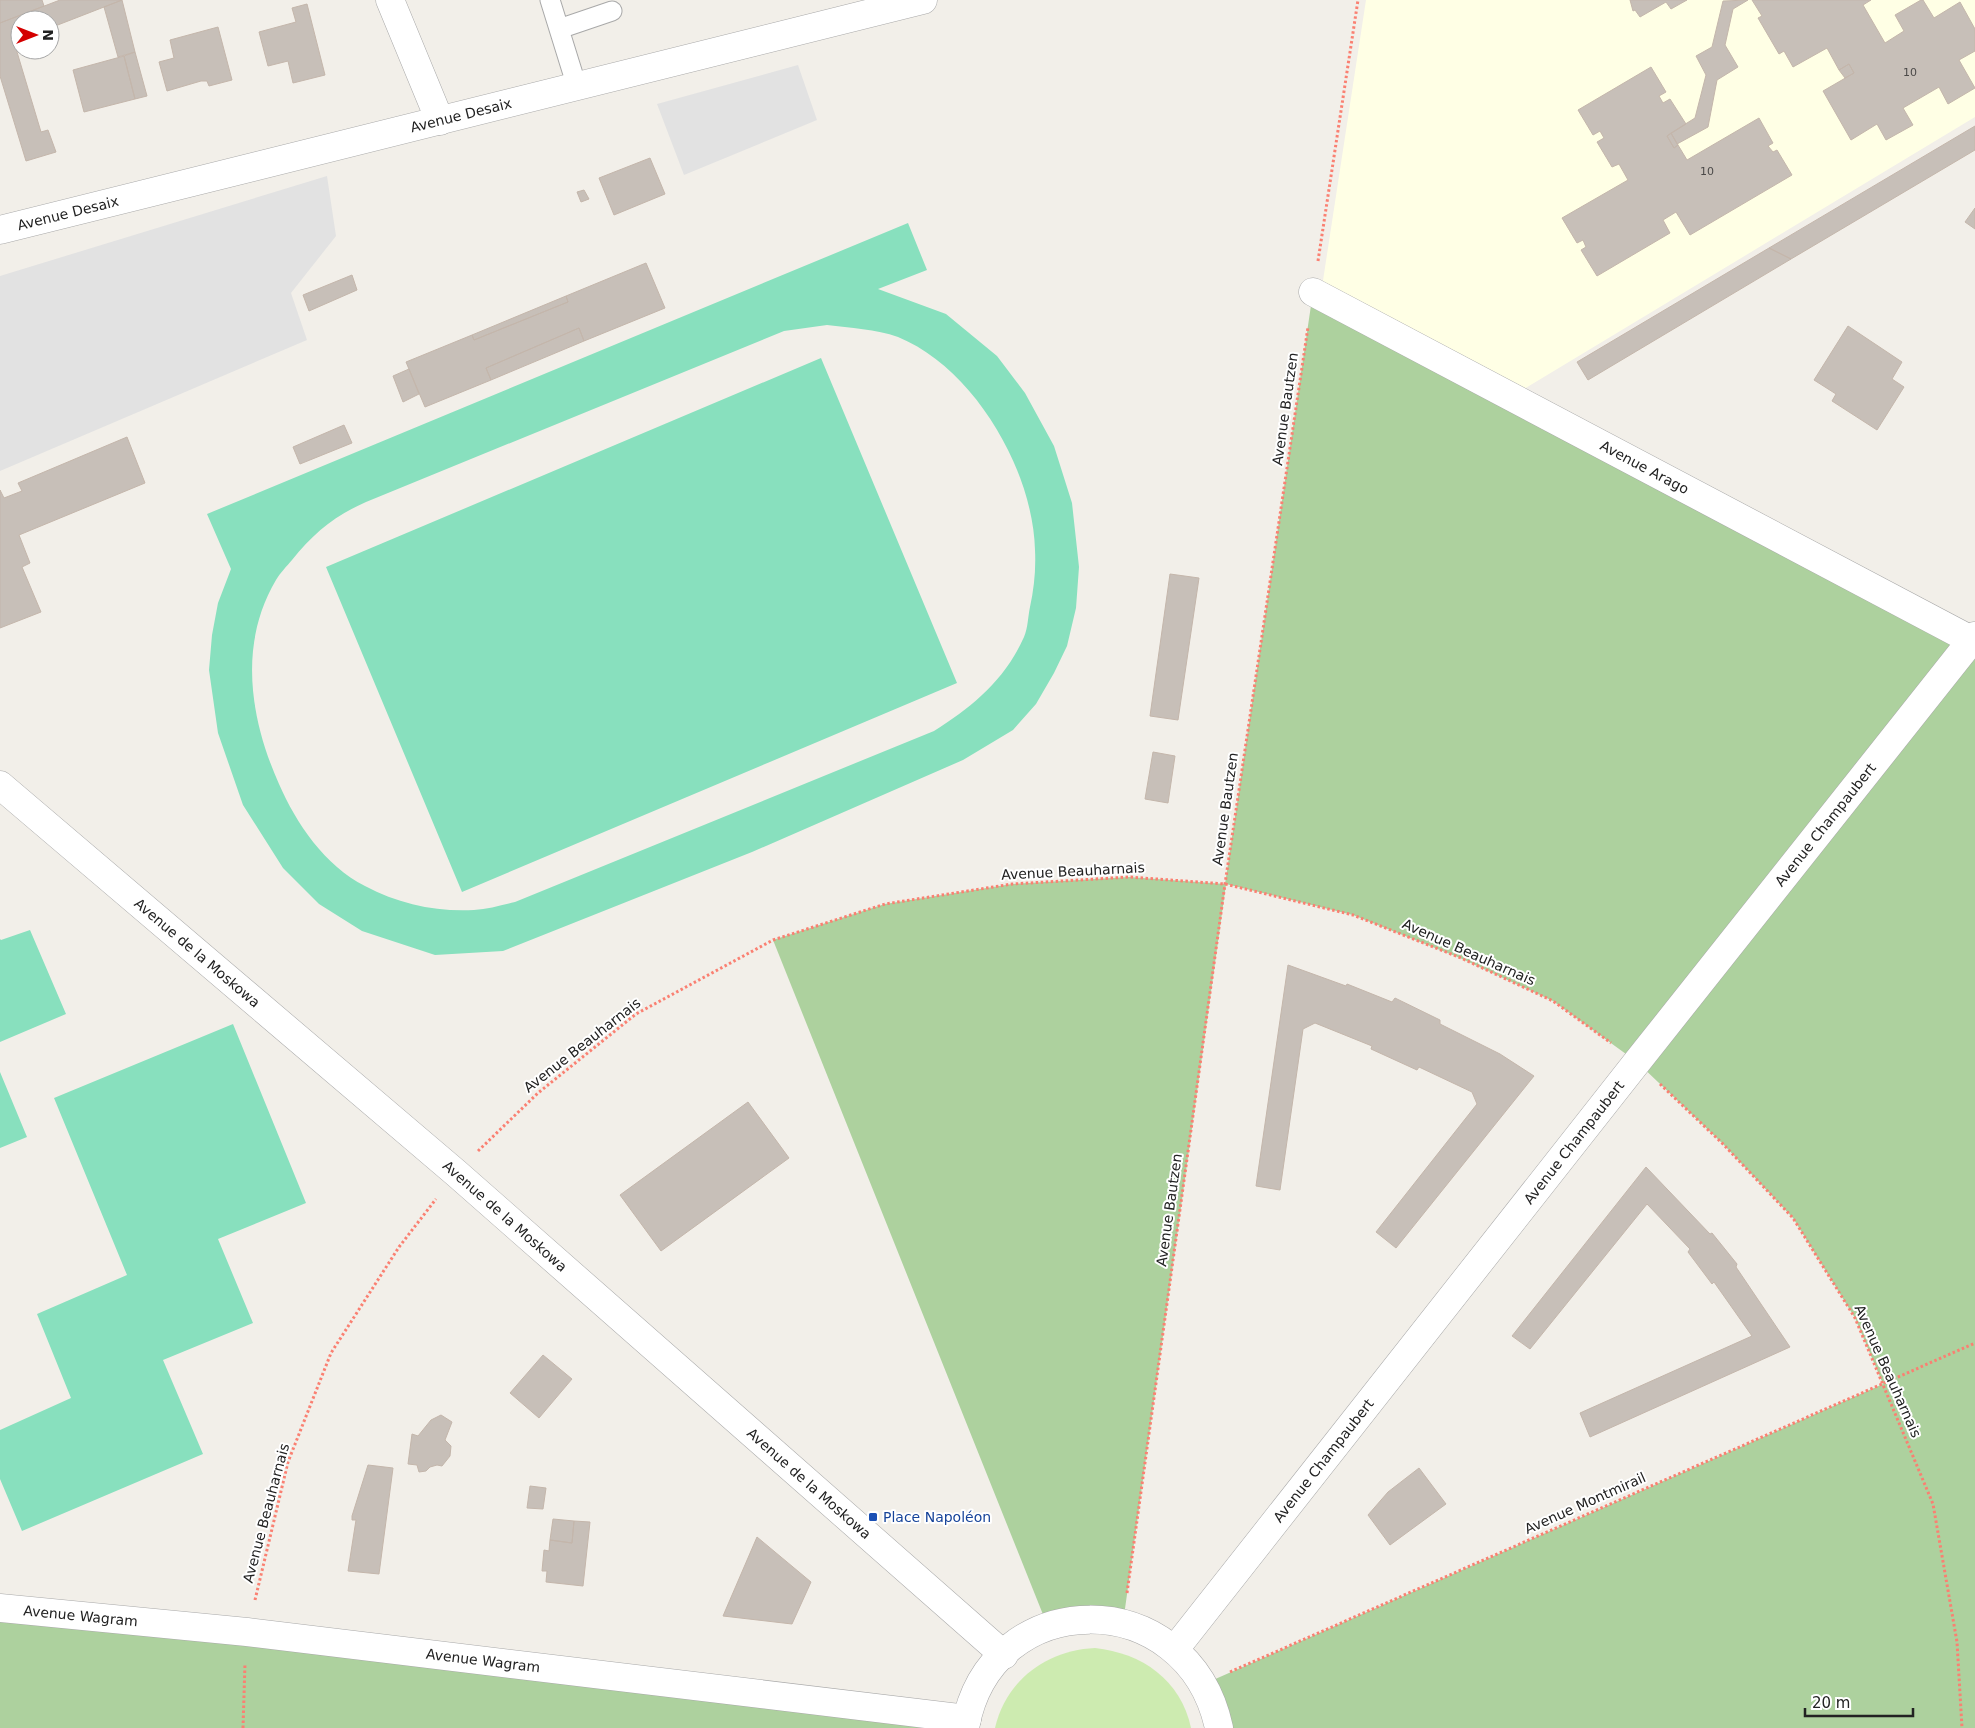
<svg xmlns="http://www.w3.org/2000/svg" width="1975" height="1728" font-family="'DejaVu Sans',sans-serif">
	<rect width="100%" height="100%" fill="#f2efe9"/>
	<path fill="#ffffe5" d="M1366 0H1975V117L1519 392 1322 287Z"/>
	<path fill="#cdebb0" d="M1095 1648C1142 1653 1181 1680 1191 1728H995C1006 1680 1047 1650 1095 1648Z"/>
	<path fill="#add19e" d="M1313 292 1975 642V1728H1219L1204 1684 1883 1384 1855 1318 1793 1218 1723 1144 1637 1062 1553 1001 1460 958 1353 915 1226 884 1123 1623 1048 1627 773 940 885 904 1012 884 1129 877 1225 884Z
		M0 1608 965 1728H0Z"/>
	<path fill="#88e0be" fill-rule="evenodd" d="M908 223 927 270 878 289 946 314 997 356 1025 393 1054 446 1072 503 1079 567 1076 608 1067 646 1054 673 1036 704 1013 730 963 760 752 852 503 951 435 955 362 931 319 904 283 868 243 805 218 733 209 670 212 635 218 603 231 569 207 514ZM827 325C850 328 876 329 898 337 974 368 1033 470 1035 550 1036 570 1034 588 1030 607 1028 616 1028 628 1024 637 1005 680 972 707 934 731L515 902C502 905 488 909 474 910 436 912 399 904 365 886 325 866 296 823 279 784 250 719 238 644 276 580 280 573 287 566 292 560 314 533 334 516 366 502L784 331Z
		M821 358 957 683 462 892 326 567Z
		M30 930 66 1014 0 1042V939L1 940Z
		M233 1024 306 1203 218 1239 253 1323 163 1360 203 1454 22 1531 0 1479V1430L71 1398 37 1314 127 1275 54 1098Z
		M0 1072 27 1137 0 1148Z"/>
	<path fill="#e2e2e2" d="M798 65 817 120 684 175 657 104Z
		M327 176 336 236 291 293 307 340 0 471V276Z"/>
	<path fill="#c7bfb8" stroke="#c4b6ab" d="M0 0H42L44 6 0 23Z
		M60 0H122L50 28V20H20V39L14 42 41 132 48 130 56 152 26 161 0 76V23Z
		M122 0 135 52 118 57 104 7Z
		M1630 0H1687L1671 9 1666 2 1640 17 1635 10 1633 11Z
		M1748 0 1733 9 1725 45 1738 67 1717 80 1708 127 1677 144 1671 133 1695 118 1706 75 1696 56 1712 47 1723 1Z
		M1752 0H1871L1863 5 1885 43 1904 31 1895 15 1921 0H1923L1934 18 1960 2 1975 29V51L1959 60 1975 88 1948 104 1939 87 1903 108 1913 125 1886 140 1877 124 1851 140 1823 91 1854 73 1849 64 1839 70 1827 48 1793 67 1784 51 1779 54 1758 18 1762 16Z
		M307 4 325 75 293 83 288 61 268 66 259 32 296 22 292 8Z
		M218 27 232 80 209 86 207 81H201L167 91 159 62 174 58 170 40Z
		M135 52 147 96 135 99 124 56Z
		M124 56 135 99 84 112 73 70Z
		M1849 64 1854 73 1845 78 1839 70Z
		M1651 67 1666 92 1659 96 1663 103 1670 99 1686 124 1667 136 1674 148 1678 145 1687 160 1759 118 1773 143 1768 146 1773 152 1777 150 1792 175 1690 235 1676 212 1663 220 1670 233 1597 276 1581 250 1586 247 1583 240 1577 243 1562 218 1628 180 1619 164 1612 167 1597 142 1604 138 1600 131 1593 135 1578 110Z
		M1975 126V150L1791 259 1769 248Z
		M1671 133 1678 145 1674 148 1667 136Z
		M650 158 665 194 614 215 599 178Z
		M584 190 589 199 581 202 577 192Z
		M1975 208V229L1965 222Z
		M1769 248 1791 259 1588 380 1577 362Z
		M646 263 665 308 584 341 579 328 486 368 491 380 425 407 406 362 472 335 474 340 568 302 566 296Z
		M352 275 357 290 309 311 303 295Z
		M566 296 568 302 474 340 472 335Z
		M1848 326 1902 362 1892 379 1904 387 1877 430 1832 401 1836 394 1814 380Z
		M579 328 584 341 491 380 486 368Z
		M409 369 419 394 403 402 393 376Z
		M344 425 352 443 300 464 293 447Z
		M127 437 145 483 19 535 30 563 22 567 41 612 0 628V490L4 498 22 491 18 483Z
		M1170 574 1199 578 1178 720 1150 716Z
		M1153 752 1175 756 1168 803 1145 799Z
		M1288 965 1346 986 1347 984 1392 1002 1395 998 1440 1020V1024L1500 1054 1534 1076 1396 1248 1376 1232 1477 1104 1472 1092 1419 1067 1417 1070 1371 1049 1372 1046 1315 1023 1303 1029 1280 1190 1256 1186Z
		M748 1102 789 1158 661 1251 620 1195Z
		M1646 1167 1710 1234 1712 1233 1737 1264 1736 1267 1790 1347 1590 1437 1580 1413 1752 1336 1714 1282 1712 1284 1688 1252 1690 1249 1647 1204 1530 1349 1512 1336Z
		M543 1355 572 1379 539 1418 510 1393Z
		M441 1415 452 1422 445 1440 451 1446 450 1456 442 1466 437 1465 430 1467 426 1471 419 1472 417 1465 408 1464 412 1434 418 1436 431 1420Z
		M368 1465 393 1468 379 1574 348 1571 356 1520H352V1516Z
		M1419 1468 1446 1504 1390 1545 1368 1515 1388 1492Z
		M530 1486 546 1488 543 1509 527 1508Z
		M553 1519 574 1521 572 1543 550 1540Z
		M574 1521 590 1522 583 1586 546 1582 547 1571H542L544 1550 549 1551 550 1540 572 1543Z
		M757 1537 811 1582 792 1624 723 1616Z"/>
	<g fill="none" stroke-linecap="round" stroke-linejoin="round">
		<defs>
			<path id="service" d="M550 0 577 87
				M559 29 612 11"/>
			<g id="minor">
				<path d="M390 0 440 121"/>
				<path id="s1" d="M0 230 923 0"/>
				<path id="s2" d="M1313 292 1975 642"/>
				<path id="s3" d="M0 785 456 1173 1004 1655"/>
				<path id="s4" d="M0 1608 247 1632 967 1719"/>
				<path id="s5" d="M1175 1649 1637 1062 1975 636"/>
				<path d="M965 1728C990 1584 1188 1583 1219 1728"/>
			</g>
		</defs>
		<use href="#service" stroke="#a9a9a9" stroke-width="21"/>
		<use href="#minor" stroke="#a9a9a9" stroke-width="29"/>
		<path stroke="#fa8072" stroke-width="3" stroke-dasharray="2.5 2.5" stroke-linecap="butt" d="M1318 261 1358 0
			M1660 1084 1723 1144 1793 1218 1855 1318 1933 1504 1957 1642 1962 1728
			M478 1151 538 1093 636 1014 773 940 885 904 1012 884 1129 877 1225 884 1353 915 1461 958 1553 1001 1611 1043
			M1127 1593 1225 884 1308 327
			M255 1600 288 1462 331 1353 399 1247 436 1199
			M1230 1672 1975 1343
			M243 1728 245 1663"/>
		<use href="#service" stroke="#fff" stroke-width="19"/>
		<use href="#minor" stroke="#fff" stroke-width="28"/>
	</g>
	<rect fill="#1a4fb4" stroke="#fff" stroke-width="2" x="868" y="1512" width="10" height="10" rx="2.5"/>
	<g text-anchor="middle" stroke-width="4" stroke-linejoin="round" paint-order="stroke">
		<g font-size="11" fill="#4b4948">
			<text x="1910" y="76">10</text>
			<text x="1707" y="175">10</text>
		</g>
		<g font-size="14" fill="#222" stroke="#fff">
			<text dy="5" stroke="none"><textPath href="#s1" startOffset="475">Avenue Desaix</textPath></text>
			<text dy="5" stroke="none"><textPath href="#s1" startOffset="70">Avenue Desaix</textPath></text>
			<text transform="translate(1285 409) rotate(-82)" y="5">Avenue Bautzen</text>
			<text dy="5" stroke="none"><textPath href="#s2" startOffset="375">Avenue Arago</textPath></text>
			<text transform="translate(1225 809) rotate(-82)" y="5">Avenue Bautzen</text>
			<text dy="5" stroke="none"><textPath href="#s5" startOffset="1050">Avenue Champaubert</textPath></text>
			<text transform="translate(1073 871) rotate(-3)" y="5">Avenue Beauharnais</text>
			<text transform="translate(1469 952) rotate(24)" y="5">Avenue Beauharnais</text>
			<text dy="5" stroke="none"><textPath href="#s3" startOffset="259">Avenue de la Moskowa</textPath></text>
			<text transform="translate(582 1045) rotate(-38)" y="5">Avenue Beauharnais</text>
			<text dy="5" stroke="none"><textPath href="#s5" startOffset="645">Avenue Champaubert</textPath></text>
			<text transform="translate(1169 1210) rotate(-82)" y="5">Avenue Bautzen</text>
			<text dy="5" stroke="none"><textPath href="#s3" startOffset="664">Avenue de la Moskowa</textPath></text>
			<text transform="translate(1888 1371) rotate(66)" y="5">Avenue Beauharnais</text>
			<text dy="5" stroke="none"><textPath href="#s5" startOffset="240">Avenue Champaubert</textPath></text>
			<text dy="5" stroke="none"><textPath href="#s3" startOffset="1069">Avenue de la Moskowa</textPath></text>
			<text transform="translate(1585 1503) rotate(-24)" y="5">Avenue Montmirail</text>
			<text transform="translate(266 1513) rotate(-75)" y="5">Avenue Beauharnais</text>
			<text dy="5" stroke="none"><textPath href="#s4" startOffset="81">Avenue Wagram</textPath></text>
			<text dy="5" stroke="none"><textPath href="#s4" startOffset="486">Avenue Wagram</textPath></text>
		</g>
		<g font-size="14" fill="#164399" stroke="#fff" text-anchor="start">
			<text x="883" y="1522">Place Napoléon</text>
		</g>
	</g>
	<g transform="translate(35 35) rotate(90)"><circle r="24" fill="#ffffff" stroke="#a7a7a7"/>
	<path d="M0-4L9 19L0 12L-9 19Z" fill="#d40000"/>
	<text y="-8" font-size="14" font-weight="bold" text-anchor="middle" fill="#222222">N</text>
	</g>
	<path d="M1805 1708v8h108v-8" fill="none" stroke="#222222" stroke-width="2.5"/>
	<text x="1812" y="1708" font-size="15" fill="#222222" stroke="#ffffff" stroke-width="4" paint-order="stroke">20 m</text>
</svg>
